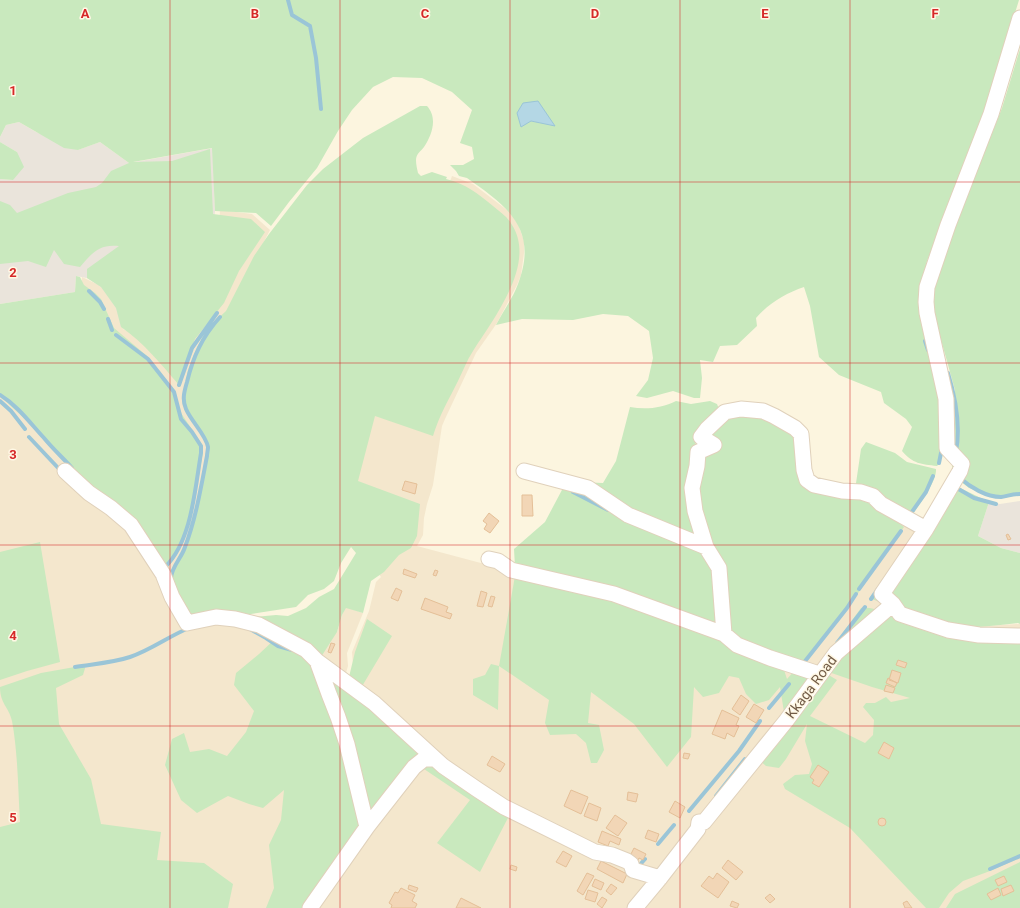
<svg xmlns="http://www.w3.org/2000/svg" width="1020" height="908" font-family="Roboto,sans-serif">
	<rect width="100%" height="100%" fill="#fcf5df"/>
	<path fill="#f4e7cd" d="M452 176 473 184 507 210 514 218 518 224 524 241V253L521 275 517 285 497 323 476 353 445 419 442 426 433 485 427 504 424 518 423 535 417 546 492 566 515 576 551 522 572 483 607 485 688 442 705 445 809 476 846 491 917 532 970 627 1020 624V908H0V324L81 294 82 277 103 287 116 306 123 329 140 338 219 229 220 210 252 214 270 230 232 304 210 448 191 616 337 632 342 615 346 607 363 613 347 653 348 666 346 673 350 676 353 665 352 652 369 611 376 582 381 577 359 547 338 487Z"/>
	<path fill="#eae4db" d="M19 122 36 132 78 150 100 142 129 163 213 148 215 211 213 229 121 327 116 308 101 287 87 278 76 276 75 292 0 304V179L13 180 17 152 0 142V137L6 125Z
		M1020 501V553L1001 548 978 536 989 502 1000 504Z"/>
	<path fill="#c9e9be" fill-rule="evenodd" d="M0 0H1019L985 110 927 261 921 297V323L934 370 944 434 940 463 937 466C921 464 913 464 902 451L912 427 906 419 884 403 881 392 839 375 819 357 810 306 804 287C786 293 769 303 756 318L757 326 737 345 720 346 713 362 700 360 702 378 700 398H694L673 391 647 398 636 396 648 380 653 358 649 331 628 316 603 314 573 320 522 319 496 325C503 311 513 298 518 284 539 229 507 206 467 178L459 176 456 171 450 165H463L474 159 472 147 460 143 472 110 452 92 422 78 393 77 373 87 352 110 338 131 317 168 289 202 271 226 256 213 215 211 212 148 133 162 172 161 210 149 213 214 251 219 265 232 239 271 224 303 195 339 179 385C161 364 144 343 121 327L116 308 101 287 87 278V269L119 246C99 244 93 252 80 267L64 264 54 250 46 267 28 261 0 264V201L10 205 17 213 68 193 96 187 102 183 111 171 129 163 100 142 78 150 64 148 19 122 6 125 0 137ZM537 102 554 125 531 121Z
		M1020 49V495L1001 498 990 496 969 488 955 477 952 466 955 428V390L938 329 933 306 935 285 955 226 1002 108Z
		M420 106H427C438 118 432 135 424 147 421 151 416 154 416 160 416 164 417 169 418 173L421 176 432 172 447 177 446 179C466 184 477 193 493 206 500 212 508 217 512 225 537 264 493 319 473 351 467 360 463 371 458 381 449 399 439 416 433 436L375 416 358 481 420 504 417 536 411 548 399 555 384 572 371 581 363 613 346 608 342 615 337 632 321 657 254 617 276 615 288 616 306 608 319 597 334 589 356 553 351 547 341 563 334 581 324 589 308 595 296 607 251 614 245 618 187 616 170 572 182 556 193 518 208 450 203 437 185 410 182 401 188 370 195 352 203 336 210 326 226 311 254 256 269 234 307 185 323 169 363 138Z
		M0 142 17 152 24 167 13 180 0 179Z
		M76 276 80 277 84 285 95 293 101 299 114 328 147 356 173 389 181 413 203 446V452C197 486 191 544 166 569L50 447 27 421 0 396V304L75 292Z
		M676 401 691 404 710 401 717 404 719 409 697 438 693 453 698 539 652 520 578 482 603 483 616 461 630 407C646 410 662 408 676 401Z
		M757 413 796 433 804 481 869 497 904 527 852 602 801 669 752 649 730 632 719 563 697 500 704 442 726 418Z
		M866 442 895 453 907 462 936 469C937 482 916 509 908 521L855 490 861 449Z
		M954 485 989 502 978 536 1001 548 1020 553V624L1018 623C1001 625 984 627 968 627 939 627 897 610 870 598L930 509Z
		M563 488 576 492 693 544 711 558 720 626 515 567 514 549 545 522Z
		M40 542 60 662 27 671 0 680V552Z
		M515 576 610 599 725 639 784 670 787 679 796 669 822 671 837 680 810 716 865 743 873 735 874 720 863 707 866 703H875L886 697 891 702 910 698 872 687 817 668 861 608C876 606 887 616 902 618 941 626 981 630 1020 635V858L990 871 963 881 949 893 939 908H926L850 828 785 789 783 784 795 775 809 774 812 764 805 741 807 724 786 759 779 768 766 766 757 758 784 712 780 687 769 700 756 704 746 694 739 678 729 676 719 693 703 697 694 687 691 737 667 767 634 724 591 692 588 723 599 725 604 750 597 763H591L586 743 576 734 550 735 545 723 549 700 499 666 498 710 473 695V679L485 675 491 664 499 666Z
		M367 619 392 636 361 688 349 677 355 652Z
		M274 640 312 660 364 820 307 908H266L274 888 269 845 281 820 284 790 263 808 249 804 228 796 197 813 181 800 165 765 172 739 184 733 190 752 209 749 227 756 246 732 254 711 234 685 236 673 259 654Z
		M86 665 83 675 56 688 59 724 91 779 101 824 161 832 157 860 204 863 233 884 228 908H0V827L20 822C18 789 18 754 12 721 9 707 0 704 0 687L41 673Z
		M320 667 429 756 371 811Z
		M430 762 510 814 480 872 437 843 470 800 421 767Z
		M1020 862V908H946L955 894Z"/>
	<path fill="#b4d7e5" stroke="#9ac5d7" d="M538 101 555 126 531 121 521 127 517 113 523 103Z"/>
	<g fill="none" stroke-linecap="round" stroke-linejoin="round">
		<path stroke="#9ac5d7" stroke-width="4" d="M288 0 292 15 310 26 316 58 321 109
			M89 291 100 302 104 309
			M108 319 112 330
			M116 335 148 359 174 392 181 419 192 432 201 446V453C195 488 192 541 165 567H163
			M925 341 928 350
			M948 373C956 399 961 425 956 452
			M179 385 192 348 217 313
			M0 395C18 406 30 423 44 438 53 449 63 458 72 468
			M0 401 11 411 25 429
			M29 437 61 471
			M939 463 942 448
			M960 478C970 487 986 497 1001 497 1007 496 1014 494 1020 494
			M955 487 974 498 996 504
			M573 492 608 510
			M909 516 926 492 933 476
			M171 578C172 566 181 559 185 547 196 518 201 487 207 456 207 453 208 450 208 447 206 435 191 421 186 409 182 400 184 392 187 382 193 357 202 337 220 317
			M859 589 901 531
			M871 599 878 589
			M250 629 266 638 278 646 292 650
			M837 643 865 607
			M802 665 847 608 856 594
			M75 667C93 664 112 663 130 657 151 650 169 636 189 628
			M769 708 789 684
			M716 796 745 759
			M689 811 739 751 760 721
			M658 844 674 825
			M637 868 645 859
			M990 869 1020 856"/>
	</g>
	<path fill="#f2d6b6" stroke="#e4bf97" d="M405 481 417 484 415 494 402 490Z
		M522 495H532L533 516H522Z
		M489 513 499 521 490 533 484 529 487 524 483 521Z
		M1008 534 1011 539 1008 540 1006 535Z
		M404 569 417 574 415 578 403 574Z
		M435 570 438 571 436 576 433 575Z
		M396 588 402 591 398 601 391 598Z
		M481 591 487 593 483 607 477 606Z
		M491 596 495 597 492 607 488 606Z
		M425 598 448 607 446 612 452 614 450 619 421 609Z
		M331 643 335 644 331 653 328 652Z
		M898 660 907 663 905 668 896 665Z
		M892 670 901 673 898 683 889 680Z
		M888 678 897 683 895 687 886 683Z
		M886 685 895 688 893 693 884 691Z
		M741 695 749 701 740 715 732 709Z
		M754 704 764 710 756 723 746 717Z
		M722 710 739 718 736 725 739 726 734 737 727 733 725 739 712 734Z
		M884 742 894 748 889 759 878 753Z
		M684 753 690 754 688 759 683 758Z
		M492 756 505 764 500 772 487 765Z
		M818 765 829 772 819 787 812 783 814 780 810 777Z
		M571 790 588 797 581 814 564 806Z
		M628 792 638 794 636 802 627 800Z
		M675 801 685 807 680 818 669 812Z
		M589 803 601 808 597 821 584 816Z
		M615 815 627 823 618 836 606 828Z
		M878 822a4 4 0 1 1 8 0a4 4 0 1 1-8 0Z
		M648 830 659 834 656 842 645 838Z
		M602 831 621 839 619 845 610 841 608 846 598 842Z
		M634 848 646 854 643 860 639 858 637 862 629 858Z
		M563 851 572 856 566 867 556 862Z
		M728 860 743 872 736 880 722 868Z
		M601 861 627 874 623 883 597 869Z
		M511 865 517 867 516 871 510 869Z
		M587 873 594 876 583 895 577 891Z
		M717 873 729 882 718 898 701 886 709 876 713 879Z
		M1004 876 1007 882 998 886 995 880Z
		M595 879 604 883 601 890 592 886Z
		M611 884 617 888 611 895 606 891Z
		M409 885 418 888 416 892 408 889Z
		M1011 885 1014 891 1003 896 1001 889Z
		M401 888 415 895 412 901 417 904 415 908H391L392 905 389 903 395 892 398 893Z
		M998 888 1001 895 991 900 987 894Z
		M588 890 598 893 595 902 585 899Z
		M770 894 775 899 770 903 765 898Z
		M602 897 607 900 602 908 597 904Z
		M461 898 481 908H456Z
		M732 901 739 904 737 908 730 906Z
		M907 901 912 908H905L903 903Z"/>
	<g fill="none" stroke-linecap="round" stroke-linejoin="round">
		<defs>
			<path id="minor" d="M65 471 89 493 111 508 131 525 163 574 172 597 187 623 216 617 235 619 259 625 306 650 317 661 374 703 443 766 478 790 504 807 595 852 612 855 627 861 631 864 633 870 660 878
				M524 471 588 488 628 515 706 547
				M489 559 498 561 511 570 614 594 724 634 737 645 770 658 819 674
				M893 604 900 614 948 630 979 635 1020 636
				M724 634 719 568 706 547 695 511 692 488 697 466 698 452 714 445 701 437 707 429 725 412 741 409 763 411 774 416 795 428 801 434 804 470 807 480 814 485 842 491 861 492 873 496 881 504 926 529
				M317 661 329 694 338 717 347 744 367 827
				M310 908 367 827 414 767 424 759H435
				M635 908 660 878 698 829 699 822H704L786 721 836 653 893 604 882 594 926 529 960 471 962 464 947 448 946 399 927 313 926 302 927 287 948 225 991 114 1020 18"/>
		</defs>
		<use href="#minor" stroke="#e0d1bb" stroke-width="17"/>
		<use href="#minor" stroke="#fff" stroke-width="15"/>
	</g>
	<path fill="none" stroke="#d62828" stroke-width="1" stroke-opacity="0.55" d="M170 0V908M340 0V908M510 0V908M680 0V908M850 0V908M0 182H1020M0 363H1020M0 545H1020M0 726H1020"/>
	<g text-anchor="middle" stroke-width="3" stroke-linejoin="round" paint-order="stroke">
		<g font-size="14" fill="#725c47" stroke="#fff8e5">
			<text transform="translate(811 687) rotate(-53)" y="5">Kkaga Road</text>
		</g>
	</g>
	<g font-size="13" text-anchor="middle" font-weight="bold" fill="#d62828" stroke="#fff8e5" stroke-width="3" stroke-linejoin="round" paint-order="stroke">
		<text x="85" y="18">A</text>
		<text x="255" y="18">B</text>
		<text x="425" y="18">C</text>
		<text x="595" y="18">D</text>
		<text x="765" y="18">E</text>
		<text x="935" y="18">F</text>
		<text x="13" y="95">1</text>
		<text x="13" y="277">2</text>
		<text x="13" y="459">3</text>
		<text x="13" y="640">4</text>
		<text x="13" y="822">5</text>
	</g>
</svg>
